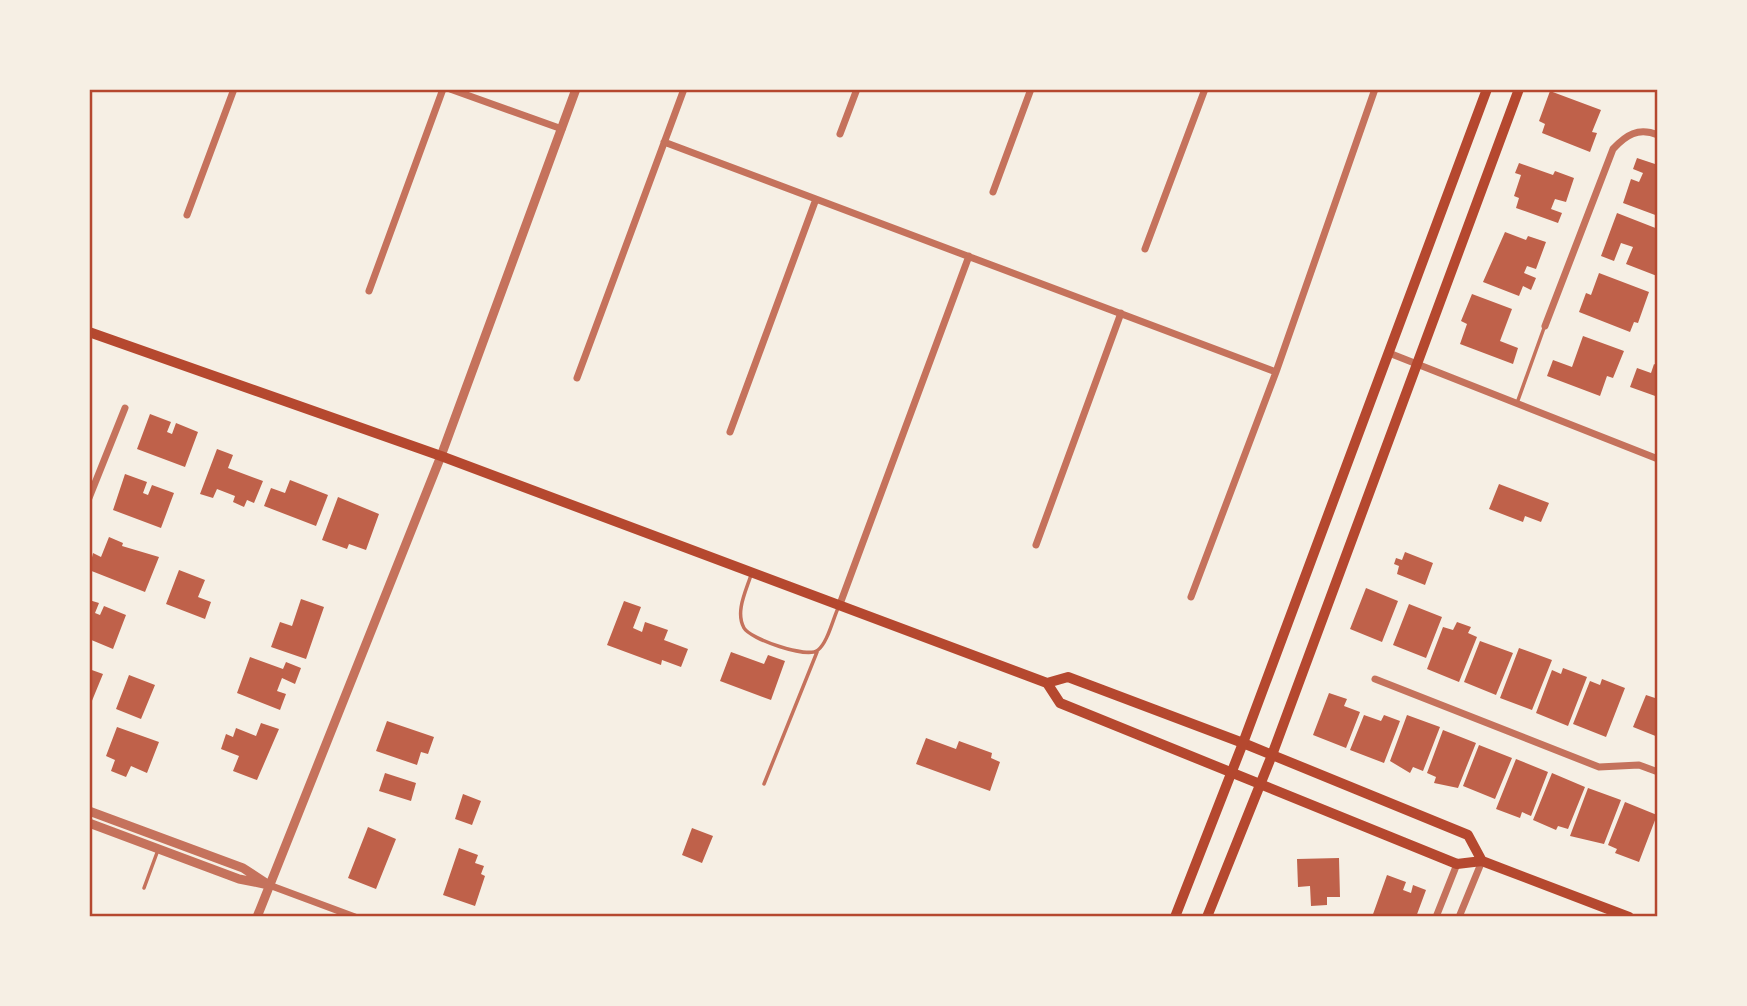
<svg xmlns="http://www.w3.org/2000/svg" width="1747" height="1006" font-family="'IBM Plex Serif',serif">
	<rect width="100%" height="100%" fill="#f6efe4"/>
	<path fill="#bf614a" d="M1550 91 1601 110 1592 132 1597 133 1590 152 1542 133 1545 124 1539 121Z
		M1637 158 1658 165V216L1623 203 1631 179 1639 182 1643 173 1633 169Z
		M1519 163 1553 175 1555 171 1574 178 1566 202 1555 199 1551 209 1562 213 1558 223 1516 208 1519 198 1514 196 1521 175 1515 173Z
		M1617 213 1658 229 1657 276 1626 264 1633 247 1621 243 1614 261 1601 256Z
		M1505 232 1526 240 1528 236 1546 242 1536 269 1527 266 1524 273 1536 278 1531 290 1523 286 1519 296 1483 282Z
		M1599 273 1649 292 1638 323 1634 322 1630 332 1579 312 1586 293 1591 295Z
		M1472 294 1512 309 1500 341 1518 348 1513 364 1460 344 1467 324 1461 321Z
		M1583 336 1624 351 1613 378 1607 376 1600 396 1547 376 1553 360 1572 367Z
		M1654 364 1658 366V397L1630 387 1637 368 1651 373Z
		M150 414 171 422 167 432 172 434 176 423 198 432 185 467 137 449Z
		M217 449 233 455 228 468 263 481 254 503 247 500 244 507 233 502 235 496 217 489 213 498 200 494Z
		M125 474 147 482 143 493 148 495 152 485 174 493 161 528 113 510Z
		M290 480 328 495 316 526 264 506 271 488 285 493Z
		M1499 484 1549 503 1541 522 1525 516 1523 522 1489 509Z
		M338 497 379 514 366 550 349 544 347 549 322 540Z
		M109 537 123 543 122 546 159 557 145 592 89 570 93 553 101 557Z
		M1405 552 1433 563 1425 585 1397 574 1399 566 1394 564 1396 558 1402 560Z
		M179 570 205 580 198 597 211 602 205 619 166 604Z
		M1366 588 1398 601 1382 642 1350 629Z
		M301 599 324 607 306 659 271 647 280 622 292 626Z
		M89 600 99 603 95 613 100 615 104 606 126 615 113 649 89 639Z
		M624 601 641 607 633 628 642 632 645 622 668 630 664 640 688 649 681 667 662 660 661 665 607 645Z
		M1409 604 1442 617 1426 658 1393 645Z
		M1457 622 1471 627 1468 633 1477 637 1459 682 1427 669 1443 627 1453 630Z
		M1480 641 1513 653 1496 695 1464 682Z
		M1519 648 1552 660 1532 710 1500 698Z
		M731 652 764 664 768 655 785 661 771 700 720 681Z
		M250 657 283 669 286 662 301 668 295 684 282 678 277 691 286 694 280 710 237 693Z
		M1563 668 1587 677 1568 726 1536 713 1552 670 1561 674Z
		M89 669 103 674 89 708Z
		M129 675 155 685 141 719 116 709Z
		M1602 679 1625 688 1606 737 1573 724 1590 681 1600 685Z
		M1329 693 1347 699 1344 706 1360 712 1346 748 1313 735Z
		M1646 695 1658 699V737L1633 727Z
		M1364 715 1381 721 1384 715 1400 721 1384 763 1350 750Z
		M1407 715 1440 727 1423 771 1413 767 1410 773 1390 761Z
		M387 721 434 737 428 754 421 752 417 765 376 751Z
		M261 723 279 729 257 780 233 771 239 756 221 749 226 734 233 737 236 728 256 736Z
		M117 727 159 742 147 773 131 766 126 777 111 771 115 760 106 756Z
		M1443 730 1476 743 1458 788 1434 783 1436 777 1427 773Z
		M926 738 956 749 959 741 992 753 991 758 1000 762 990 791 916 764Z
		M1479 745 1512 758 1495 799 1463 786Z
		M1516 759 1548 772 1531 816 1522 812 1520 818 1496 809Z
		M385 773 416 783 411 801 379 791Z
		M1552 773 1585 787 1568 829 1558 826 1556 830 1533 820Z
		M1588 788 1621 800 1604 844 1570 836Z
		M463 794 481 801 472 825 455 819Z
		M1625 802 1657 815 1639 862 1615 853 1617 849 1608 845Z
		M368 827 396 839 376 889 348 878Z
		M692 828 713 836 702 863 682 855Z
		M459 848 478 855 475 863 484 866 481 874 485 876 475 906 443 895Z
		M1339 858 1340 897H1327V905L1311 906 1310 886 1298 887 1297 859Z
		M1387 875 1406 882 1403 890 1411 893 1413 885 1426 890 1416 917H1372Z"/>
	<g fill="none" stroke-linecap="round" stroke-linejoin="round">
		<path stroke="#c5725c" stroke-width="3.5" d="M1517 403 1544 328
			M751 575C746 591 735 612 744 628 750 639 808 659 818 650 828 642 833 618 839 606
			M764 784 817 652
			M144 888 158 850"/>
		<path stroke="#c5725c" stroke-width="7" d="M450 89 562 129
			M840 134 857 89
			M664 142 1276 372
			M993 192 1031 89
			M187 215 234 89
			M1145 249 1205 89
			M369 291 443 89
			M1545 326 1613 149C1626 135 1638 127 1658 135
			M1389 353 1658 459
			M577 378 684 89
			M730 432 816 199
			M89 498 125 408
			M1036 545 1121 313
			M1191 597 1276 372 1375 89
			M840 604 969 256
			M1375 679 1599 767 1639 765 1658 772
			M269 885 355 917
			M1436 917 1457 864
			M1459 917 1482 861"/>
		<path stroke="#c5725c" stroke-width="9" d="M89 811 243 868 269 885
			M89 823 239 879 264 884
			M257 917 441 456 576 89"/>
		<path stroke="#b5482f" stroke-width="10" d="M89 332 441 456 1047 683 1068 677 1243 743 1468 835 1482 861
			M1047 683 1060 703 1457 864 1482 861 1629 917"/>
		<path stroke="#b5482f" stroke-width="10" d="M1175 917 1243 743 1487 89
			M1207 917 1272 755 1519 89"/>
	</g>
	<rect width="1747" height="1006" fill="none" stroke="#f6efe4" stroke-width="182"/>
	<rect x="91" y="91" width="1565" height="824" fill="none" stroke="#b5482f" stroke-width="2.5"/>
</svg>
